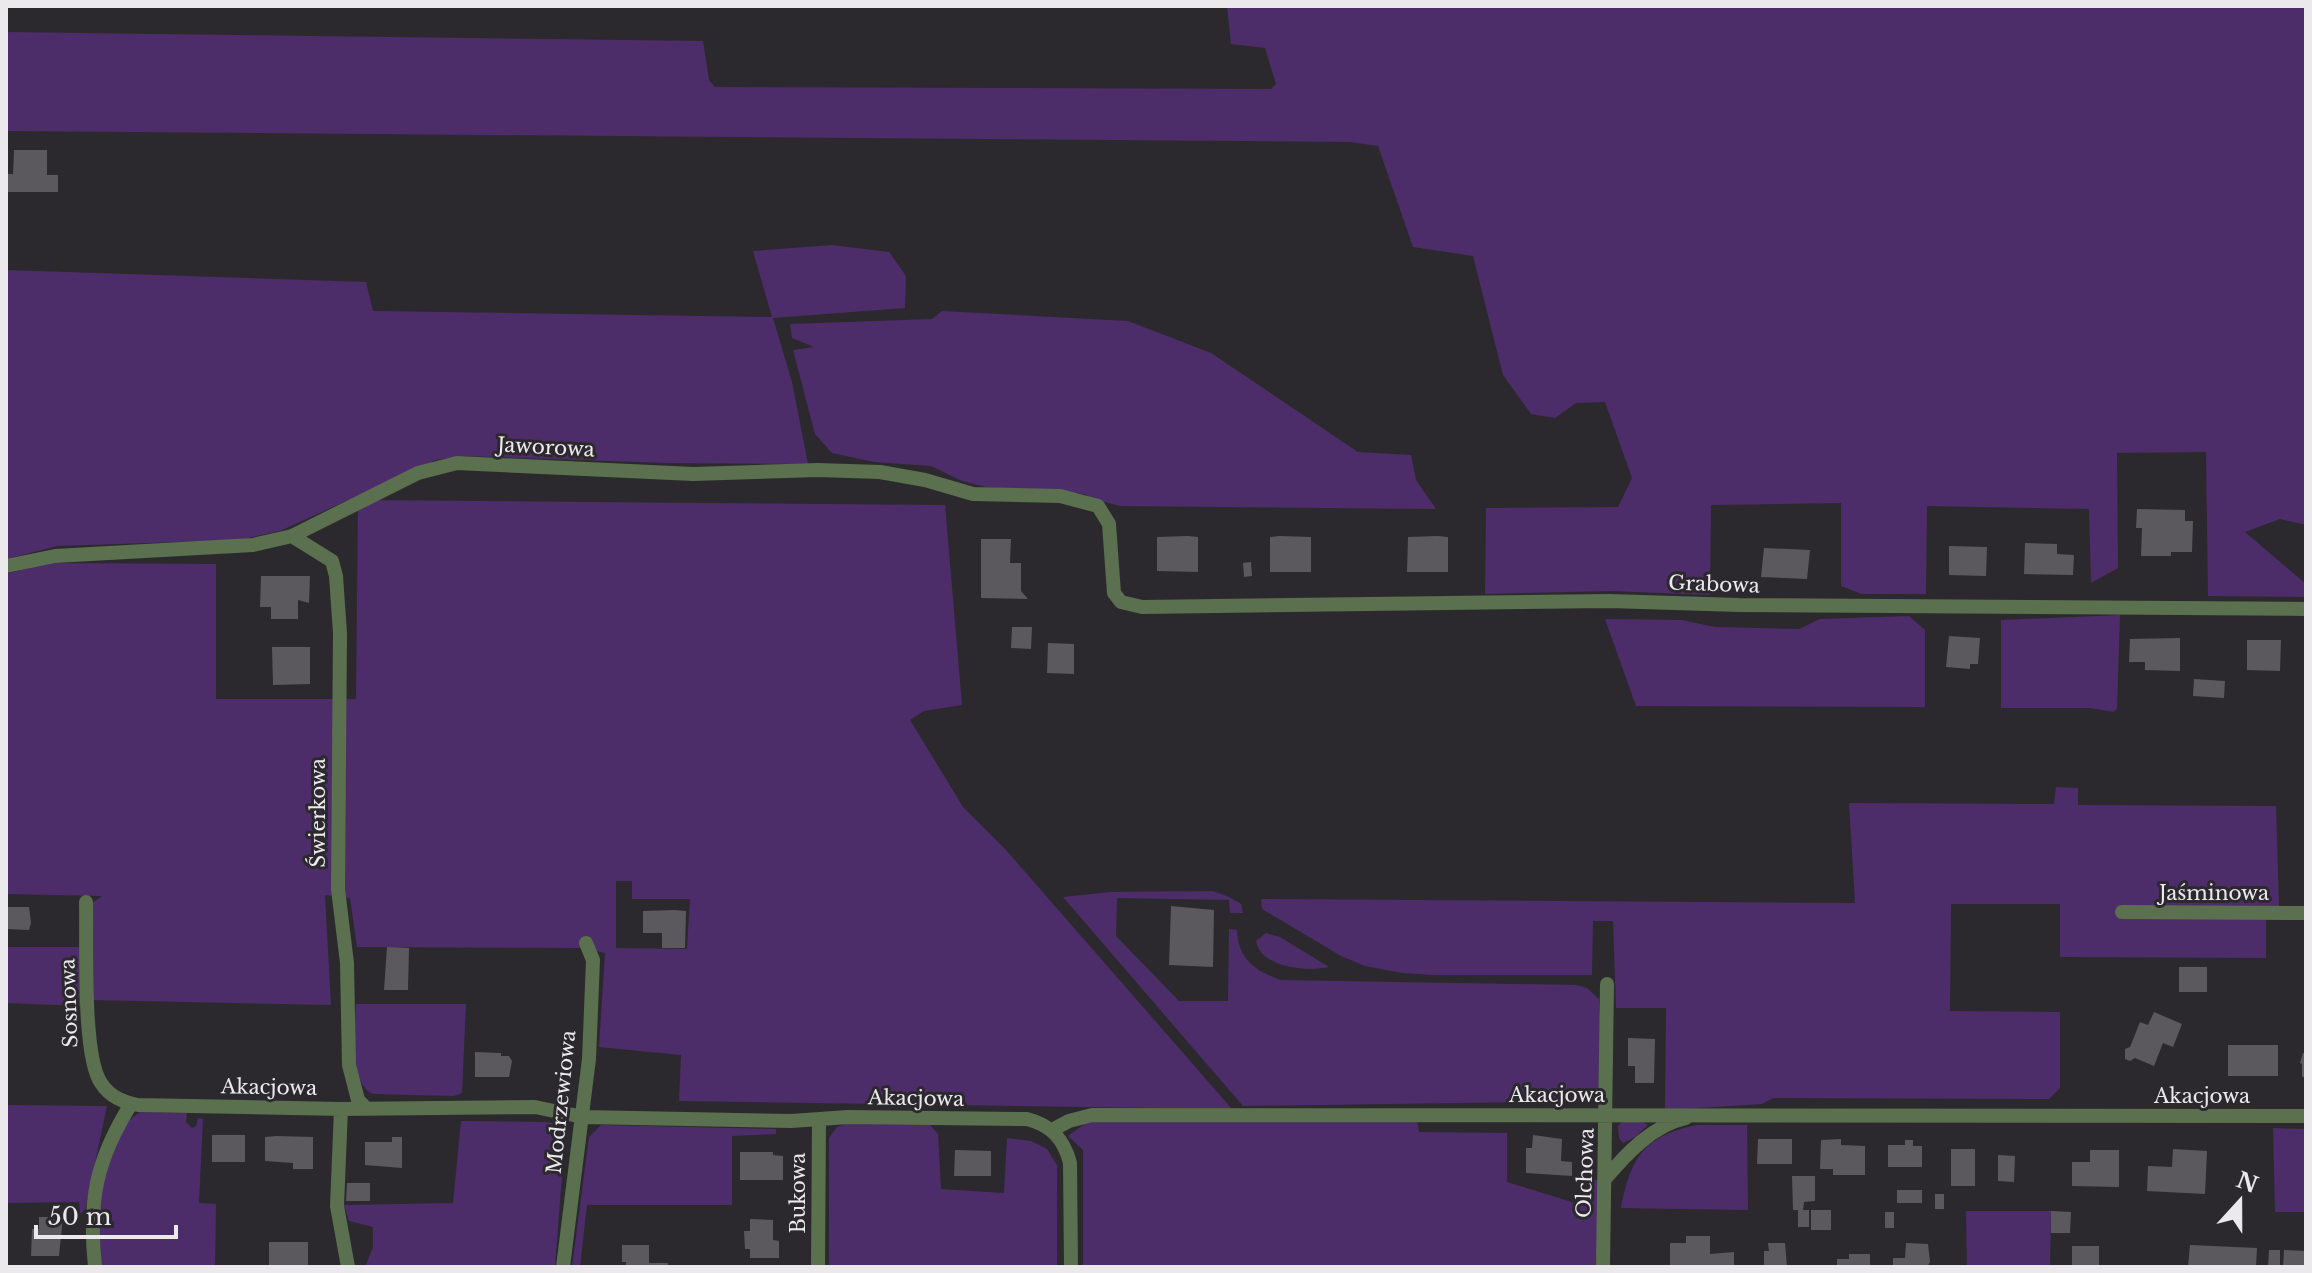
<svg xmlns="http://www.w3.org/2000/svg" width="2312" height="1273" font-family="'Libre Baskerville',serif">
	<rect width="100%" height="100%" fill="#2b292d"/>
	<path fill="#4d2d69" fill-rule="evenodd" d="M1227 6H2306V525L2280 519 2245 532 2306 584V597L2208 596 2206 452 2117 453 2118 568 2091 583 2089 509 1927 506 1926 594H1862L1841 586V503L1711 505 1710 595 1611 591 1485 594 1486 508 1618 507 1632 478 1605 402 1576 403 1555 418 1531 414 1503 375 1473 256 1413 247 1378 146 1350 142 6 131V32L703 41 709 80 715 87 1271 89 1276 84 1265 48 1231 44Z
		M832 245 889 252 906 276 905 308 773 318 792 382 808 464 667 463 464 456 436 460 280 531 238 540 58 546 6 559V270L366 282 373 311 772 317 753 251Z
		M942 311 1128 321 1211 353 1358 452 1411 455 1416 480 1436 509 1120 506 1093 499 1084 494 986 487 962 481 931 466 874 462 832 453 815 434 793 350 814 347 792 338 790 324 932 319Z
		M358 500 945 505 962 705 924 711 910 720 963 807 1006 850 1232 1109 679 1101 681 1055 599 1047 605 953 582 948 357 947 350 898 325 895 331 1005 92 1000V903L102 896 6 894V574L47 563 216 564V699H356ZM616 881H632V899H690L687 949 616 948Z
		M2120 615 2117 708 2114 712 2090 708H2001V620Z
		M1909 616 1925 630V707L1636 706 1605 619 1682 620 1715 627 1799 629 1820 619Z
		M2056 787 2078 788V805L2276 806 2279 906H2266V958L2060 957V904H1951L1950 1011 2060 1012V1088L2049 1099 1773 1098 1762 1104 1665 1110 1666 1008H1616L1613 921H1593L1592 975H1433L1402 973 1365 966 1341 956 1262 909 1261 899 1855 903 1849 803 2054 804Z
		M1213 891 1229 897 1241 904 1243 913H1230L1229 900 1117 898 1116 936 1179 1001H1228L1229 929 1237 930C1238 959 1255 971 1281 980L1576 985 1587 988 1599 999 1605 1101 1243 1106 1063 897 1110 892Z
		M1266 933 1280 937 1329 967C1307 972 1261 968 1256 941Z
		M6 947H79L81 1006 6 1003Z
		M356 1004H466L462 1093 454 1096 373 1094C348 1083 355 1028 356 1004Z
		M6 1105 107 1106 85 1210 80 1214 79 1202 6 1203Z
		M140 1112 187 1113 186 1122 192 1128 196 1126 198 1118 203 1119 199 1203 216 1204 215 1267H101C96 1222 96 1139 140 1112Z
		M1417 1120 1419 1132 1507 1133V1182L1588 1207 1589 1180H1601L1596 1267H1083V1150L1068 1136 1087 1122Z
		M461 1121 547 1122 558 1124 565 1136 555 1267H365L373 1247V1227L349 1221 344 1205 453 1203Z
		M1640 1121 1648 1125 1635 1137 1623 1143 1619 1138 1618 1126 1622 1122Z
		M848 1123 929 1124 938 1134 941 1189 1004 1193 1007 1138 1031 1141 1047 1149 1057 1165V1267H829V1138L837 1127Z
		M601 1125 776 1129V1134L732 1136V1205H587L580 1267H572L589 1137Z
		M1697 1125H1747L1748 1210 1621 1208C1631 1157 1644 1136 1697 1125Z
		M2273 1128 2306 1129V1212H2275Z
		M1966 1211H2051L2050 1267H1967Z"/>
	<path fill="#5c595e" d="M14 150H47V175H58V192H6V174H13Z
		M2137 509 2185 510V521H2193L2192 552H2171V556H2141L2142 528H2136Z
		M1188 536 1198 537V572L1157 571V537Z
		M1280 536 1311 537V572H1270V537Z
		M1438 536 1448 537V572H1407L1408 537Z
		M981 539H1011L1010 563H1021V591L1028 599 981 598Z
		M2025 543 2057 544V554L2074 555 2073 575 2024 574Z
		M1949 546 1987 547 1986 576 1949 575Z
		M1764 548 1810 550 1807 579 1761 577Z
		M1251 562 1252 576 1244 577 1243 563Z
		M261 576H310L309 603 298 600V619H271V607H260Z
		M1012 627H1032L1031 649 1011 648Z
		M1949 636 1980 638 1978 664H1970V669L1946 667Z
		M2180 638V671L2145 670V662H2129L2130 639Z
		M2247 640H2281L2280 671 2247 670Z
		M1048 643 1074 644V674L1047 673Z
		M272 647H310V684L273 685Z
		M2194 679 2225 681 2224 698 2193 696Z
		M1171 906 1214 910 1213 967 1169 965Z
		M6 907H29L31 923 29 930 6 929Z
		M674 910 686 911 685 948H662V933H643V911Z
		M387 947 409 948 408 990H384Z
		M2179 967H2207V992H2179Z
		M2154 1012 2182 1024 2173 1047 2163 1043 2154 1066 2135 1058 2130 1061 2125 1059V1049L2130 1047 2140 1022 2148 1025Z
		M1628 1038 1655 1039 1654 1083H1635V1066H1628Z
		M2228 1045H2278V1076H2228Z
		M475 1052 501 1053V1056H509L512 1061 509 1077H475Z
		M2303 1053H2306V1077H2302V1064L2300 1063Z
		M212 1135H245V1162H212Z
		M1533 1135 1562 1139 1561 1161 1572 1162V1176L1526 1173V1148H1532Z
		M276 1136 313 1137V1169H293V1163L265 1161V1137Z
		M392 1137H402V1168L365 1165V1142H392Z
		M1758 1139H1792V1164H1757Z
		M1841 1139V1145L1865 1146V1175H1833V1169H1820L1821 1140Z
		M1905 1140H1913V1146H1922V1167H1888V1145H1905Z
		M1951 1149H1975V1186H1951Z
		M2173 1149 2207 1151 2205 1194 2147 1191 2148 1166 2172 1167Z
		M955 1150 991 1151V1176H954Z
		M2090 1150H2119V1187L2072 1186V1162H2090Z
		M740 1152H773V1155L783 1156V1180H740Z
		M1998 1155 2015 1156 2014 1182 1998 1181Z
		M1792 1176H1815V1201L1804 1202 1803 1210H1809V1227H1798V1210H1793Z
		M347 1183H370V1201H346Z
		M1897 1190H1922V1203H1897Z
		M1935 1194H1944V1209H1935Z
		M1811 1210H1831V1230H1811Z
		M2051 1211 2071 1212 2070 1233H2051Z
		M1885 1212H1894V1228H1885Z
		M39 1217H63L59 1256H31L32 1229H39Z
		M750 1219 773 1220V1240L779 1241V1258H750V1249H745L744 1231H750Z
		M1686 1236H1710V1254L1734 1252V1267H1670V1243H1686Z
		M269 1242H308V1267H269Z
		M1768 1243H1785L1787 1267H1764V1251H1769Z
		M1906 1243 1928 1244 1930 1262 1927 1267H1893V1258H1905Z
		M622 1245H649V1263H668V1267H626V1262H622Z
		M2190 1245 2257 1248 2256 1267H2188Z
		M2072 1246H2099V1267H2072Z
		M2269 1250H2280V1267H2268Z
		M2284 1250 2306 1251V1267H2283Z
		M1849 1254H1870V1267H1837V1259H1849Z"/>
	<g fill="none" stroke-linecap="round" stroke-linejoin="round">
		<path stroke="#5a704e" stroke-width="14" d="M292 536 332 561 336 576 340 633 338 889 347 963 349 1065 358 1100 366 1108
			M6 566 55 556 253 545 292 536 418 473 457 463 693 474 818 470 880 472 925 480 973 494 1060 496 1098 506 1109 524 1114 593 1121 602 1142 607 1609 601 1739 605 2306 609
			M86 902C87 940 82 1056 101 1083 110 1097 123 1102 138 1105L341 1109 535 1107 583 1117 791 1121 848 1117 1027 1119C1051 1125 1064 1139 1070 1163L1071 1267
			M2122 912 2306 913
			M341 1109 337 1206 348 1267
			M1052 1130 1069 1121 1092 1115 2306 1116
			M1605 1179C1626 1154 1653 1125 1686 1118
			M95 1267C88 1201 96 1160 131 1104
			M563 1267 589 1059 593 960 586 943
			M818 1267 819 1119
			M1603 1267 1607 984"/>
	</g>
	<g text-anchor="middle" stroke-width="6" stroke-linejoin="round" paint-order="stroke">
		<g font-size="20" fill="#ebe9ec" stroke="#2b292d">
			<text transform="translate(546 447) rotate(3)" y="7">Jaworowa</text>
			<text transform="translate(1714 584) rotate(2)" y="7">Grabowa</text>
			<text transform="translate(318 813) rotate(-90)" y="7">Świerkowa</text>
			<text x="2214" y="900">Jaśminowa</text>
			<text transform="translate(69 1003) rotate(-92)" y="7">Sosnowa</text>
			<text transform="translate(269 1087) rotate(1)" y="7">Akacjowa</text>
			<text x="1557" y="1102">Akacjowa</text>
			<text x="2202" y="1103">Akacjowa</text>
			<text transform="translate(916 1098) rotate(1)" y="7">Akacjowa</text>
			<text transform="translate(561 1102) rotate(-84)" y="7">Modrzewiowa</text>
			<text transform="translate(1585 1173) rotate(-88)" y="7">Olchowa</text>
			<text transform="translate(798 1193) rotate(-90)" y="7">Bukowa</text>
		</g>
	</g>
	<rect width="2312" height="1273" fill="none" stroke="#ebe9ec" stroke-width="16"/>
	<g transform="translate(2240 1201) rotate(21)" stroke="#2b292d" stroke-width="6" paint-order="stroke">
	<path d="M0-6L14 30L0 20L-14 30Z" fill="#ebe9ec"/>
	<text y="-12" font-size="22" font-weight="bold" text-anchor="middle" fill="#ebe9ec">N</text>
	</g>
	<path d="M36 1225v12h140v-12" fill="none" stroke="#ebe9ec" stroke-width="4"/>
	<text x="48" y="1225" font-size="24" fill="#ebe9ec" stroke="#2b292d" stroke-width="6" paint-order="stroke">50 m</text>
</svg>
